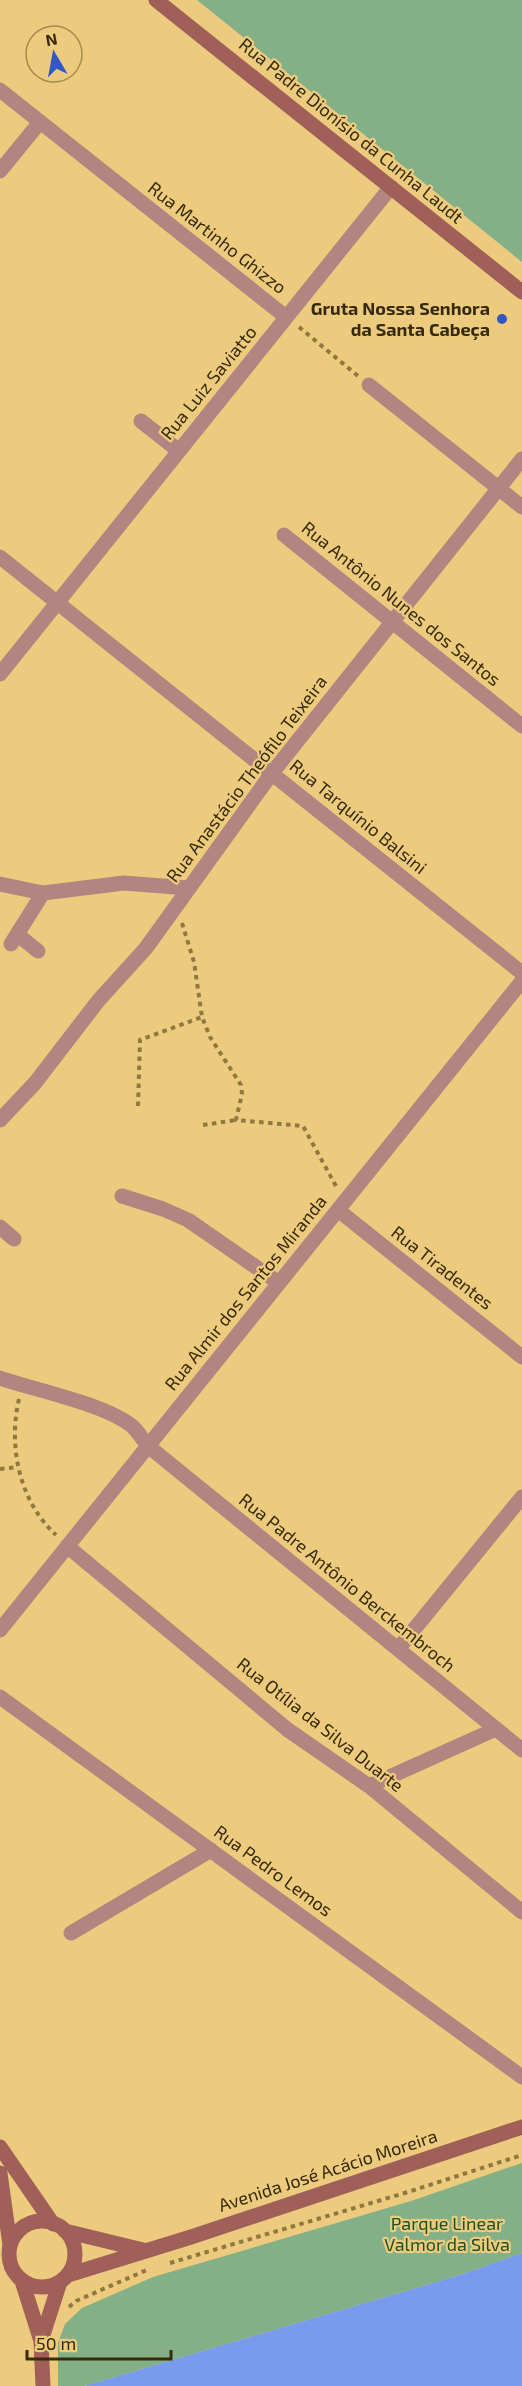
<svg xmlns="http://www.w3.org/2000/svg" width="522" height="2386" font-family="'Exo 2',sans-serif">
	<rect width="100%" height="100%" fill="#edcb7e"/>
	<path fill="#83b086" d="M197 0H522V262Z
		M522 2163V2253L460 2275 84 2386H58V2343L65 2324 82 2308 153 2277 411 2201Z"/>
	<path fill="#799bec" d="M522 2253V2386H84L460 2275Z"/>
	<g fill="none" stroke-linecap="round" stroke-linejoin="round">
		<path stroke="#8f7841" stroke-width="4" stroke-dasharray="4.5 4.5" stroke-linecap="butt" d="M299 327 358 376
			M182 923 194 962 202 1017 210 1037 241 1085 242 1094 236 1120 303 1126 337 1188
			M138 1106 140 1040 202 1017
			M203 1125 236 1120
			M19 1399C8 1446 19 1501 56 1535
			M0 1469 18 1467
			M170 2263 408 2192 522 2155
			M69 2307 76 2301 149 2269"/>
		<path stroke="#b28580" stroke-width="15" d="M0 90 286 317
			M0 171 40 122
			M369 385 522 507
			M141 421 179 451
			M284 535 522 726
			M0 557 522 973
			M0 674 391 187
			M0 884 43 893 124 883 188 888
			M18 935 38 951
			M11 944 43 893
			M0 1120 35 1083 98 1001 146 948 272 773 522 459
			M122 1196 163 1209 188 1220 279 1283
			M338 1210 522 1357
			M0 1227 14 1239
			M0 1378C34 1390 110 1405 134 1428 139 1433 143 1440 148 1446L522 1750
			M67 1546 288 1730 369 1786 522 1912
			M0 1630 522 981
			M398 1649 522 1497
			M0 1697 522 2077
			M369 1786 496 1729
			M71 1933 211 1850"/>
		<path stroke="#a06059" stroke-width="15" d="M156 0 522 292
			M0 2147 53 2224
			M0 2173 10 2245
			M9 2254a33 33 0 1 1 66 0a33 33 0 1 1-66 0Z
			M65 2231 143 2250
			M68 2275 191 2237 522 2127
			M22 2281 41 2341 43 2386
			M41 2341 60 2282"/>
	</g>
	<circle fill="#3257c7" stroke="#edcb7e" stroke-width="2" cx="502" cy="319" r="6"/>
	<g text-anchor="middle" stroke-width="4.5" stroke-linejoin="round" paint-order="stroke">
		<g font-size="18" fill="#372a08" stroke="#edcb7e">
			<text transform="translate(351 131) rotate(39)" y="6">Rua Padre Dionísio da Cunha Laudt</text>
			<text transform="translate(217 238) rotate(38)" y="6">Rua Martinho Ghizzo</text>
			<text transform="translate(209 383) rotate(-51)" y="6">Rua Luiz Saviatto</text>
			<text transform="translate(401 604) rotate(39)" y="6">Rua Antônio Nunes dos Santos</text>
			<text transform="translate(247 779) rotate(-53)" y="6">Rua Anastácio Theófilo Teixeira</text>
			<text transform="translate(358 817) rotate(39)" y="6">Rua Tarquínio Balsini</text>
			<text transform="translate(442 1268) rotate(38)" y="6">Rua Tiradentes</text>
			<text transform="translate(246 1293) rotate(-51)" y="6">Rua Almir dos Santos Miranda</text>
			<text transform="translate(347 1583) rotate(39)" y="6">Rua Padre Antônio Berckembroch</text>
			<text transform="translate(320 1725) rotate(38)" y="6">Rua Otília da Silva Duarte</text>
			<text transform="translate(273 1871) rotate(36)" y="6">Rua Pedro Lemos</text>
			<text transform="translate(328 2171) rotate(-18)" y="6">Avenida José Acácio Moreira</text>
		</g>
		<g font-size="18" font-weight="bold" fill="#372a08" stroke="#edcb7e" text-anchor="end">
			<text x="490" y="315">Gruta Nossa Senhora<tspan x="490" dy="21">da Santa Cabeça</tspan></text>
		</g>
		<g font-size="18" fill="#1c5124" stroke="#edcb7e">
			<text x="447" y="2230">Parque Linear<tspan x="447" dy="21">Valmor da Silva</tspan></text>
		</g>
	</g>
	<g transform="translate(54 54) rotate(350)"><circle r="28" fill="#edcb7e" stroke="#a48b4f" stroke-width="1.5"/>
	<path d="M0-4.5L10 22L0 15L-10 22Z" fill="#3257c7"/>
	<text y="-9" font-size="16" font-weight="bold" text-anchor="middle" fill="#372a08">N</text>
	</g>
	<path d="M27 2350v9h144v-9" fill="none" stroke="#372a08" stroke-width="3"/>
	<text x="36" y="2350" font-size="18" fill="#372a08" stroke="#edcb7e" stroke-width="4.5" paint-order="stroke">50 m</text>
</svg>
